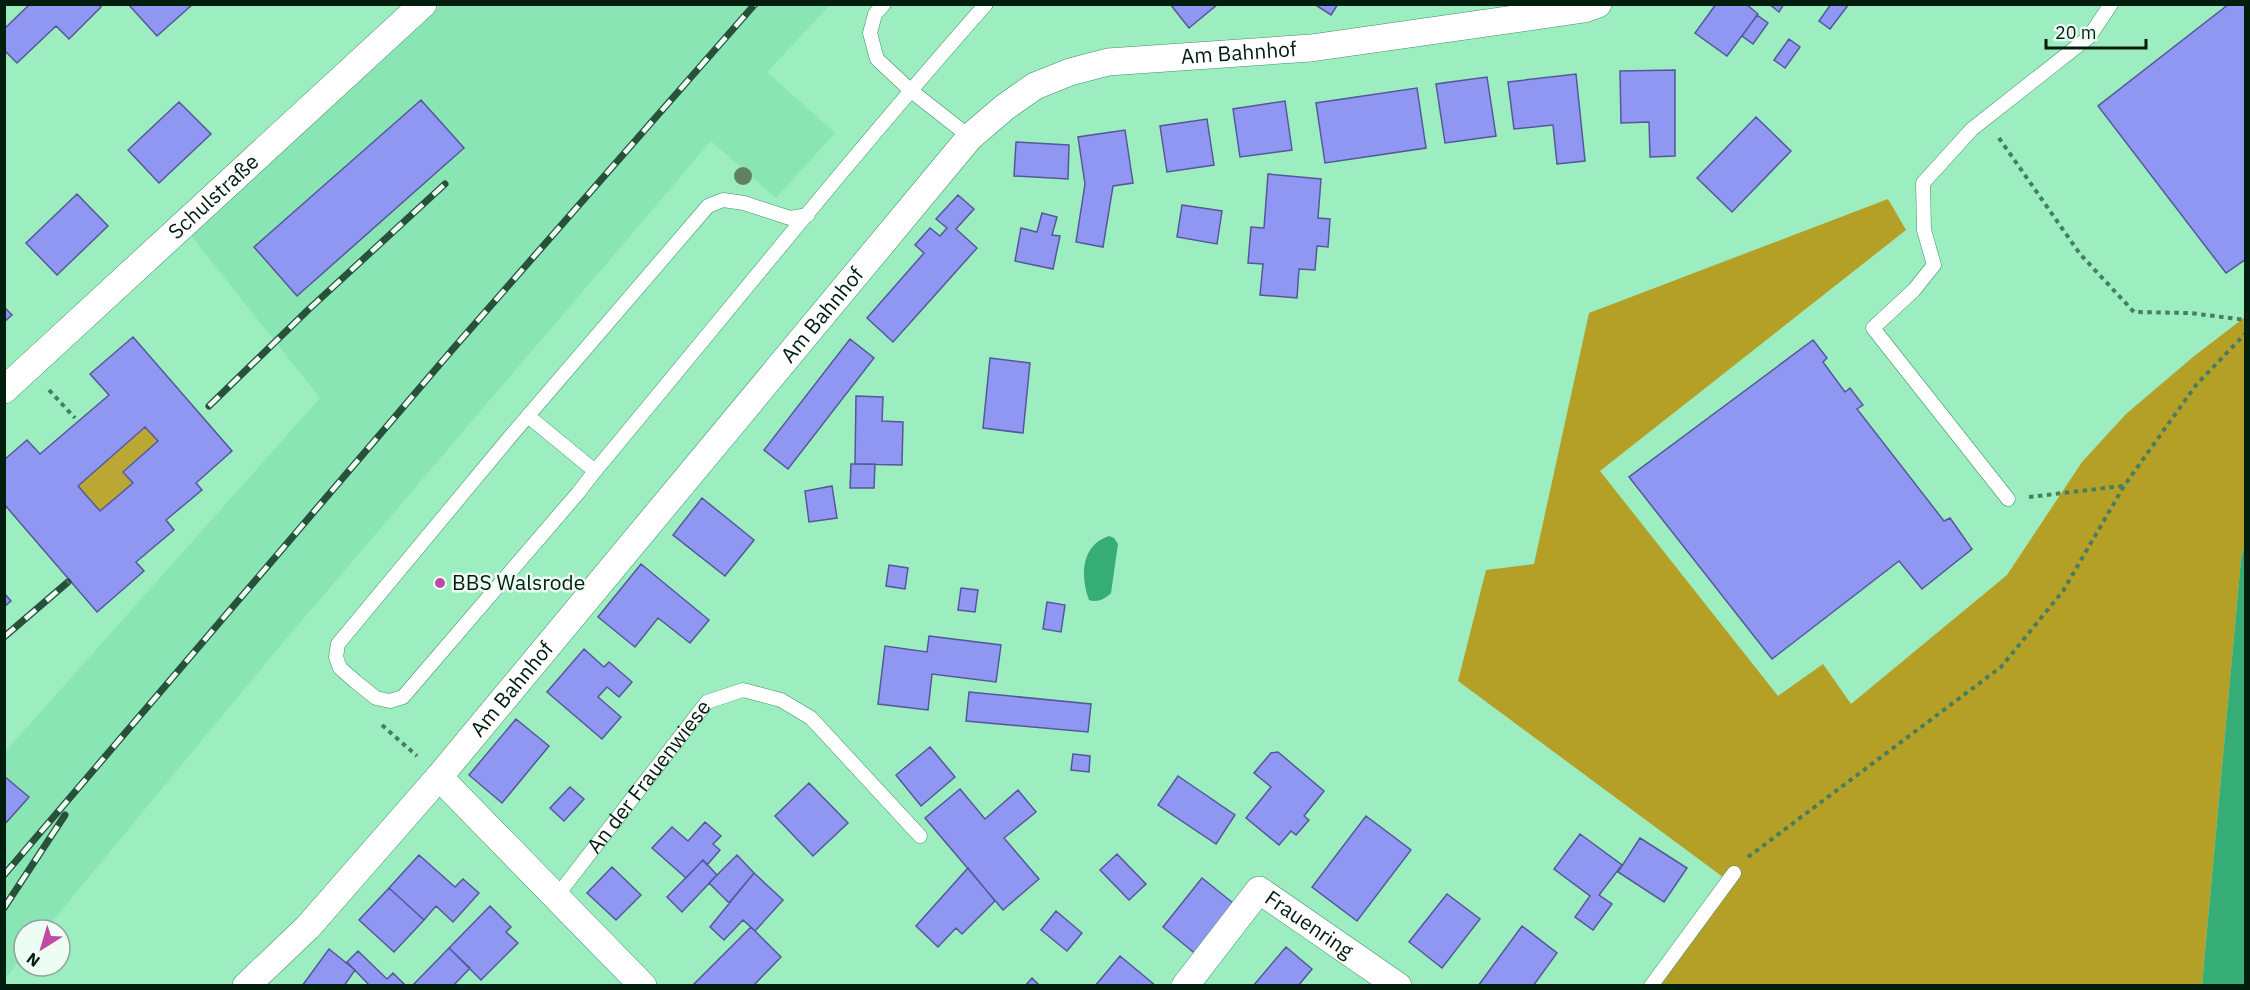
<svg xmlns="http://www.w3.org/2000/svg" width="2250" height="990" font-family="'IBM Plex Sans',sans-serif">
	<rect width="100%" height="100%" fill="#9cedc0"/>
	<path fill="#8ae5b4" d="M441 5H830L767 72 835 133 776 198 711 141 275 652 45 930H24V955L5 979V752L320 398 189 233Z"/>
	<path fill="#bba734" d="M145 427 158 441 123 472 133 483 100 511 78 486Z"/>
	<path fill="#b4a027" d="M1888 199 1906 230 1600 471 1778 696 1823 664 1851 704 2007 575 2082 462 2126 414 2193 357 2245 317V542L2241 560 2202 985H1651L1731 883 1458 681 1486 570 1534 564 1589 313Z"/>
	<path fill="#36ad76" d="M1109 536 1114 538 1118 544 1111 593C1105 599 1097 603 1089 600 1080 577 1081 545 1109 536Z
		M2245 542V985H2202L2241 560Z"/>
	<path fill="#9097f3" stroke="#545898" stroke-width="1.5" fill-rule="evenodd" d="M30 4H98L101 7 69 39 56 26 17 63 4 50V29Z
		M128 4H193L157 36Z
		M1170 4H1218L1189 28Z
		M1314 4H1338L1331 15Z
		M1716 4H1746L1758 14 1727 56 1695 33Z
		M1769 4H1784L1779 12Z
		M1831 4H1849L1830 29 1819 21Z
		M2246 4V259L2226 273 2098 106 2229 4Z
		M1757 15 1768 23 1753 44 1742 36Z
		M1789 39 1800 47 1785 68 1774 60Z
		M1675 70V156L1650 157 1649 122 1621 123 1620 71Z
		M1576 74 1585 161 1557 164 1553 125 1514 129 1508 82Z
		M1487 77 1496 136 1445 143 1436 84Z
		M1417 88 1426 148 1325 163 1316 103Z
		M421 100 464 148 297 296 254 247Z
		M1285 101 1292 150 1240 157 1233 109Z
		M179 102 211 134 159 183 128 150Z
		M1756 117 1791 151 1732 212 1697 178Z
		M1207 119 1214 165 1167 172 1160 126Z
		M1125 130 1133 183 1113 186 1103 247 1076 242 1085 184 1078 137Z
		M1016 142 1069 145 1068 179 1014 176Z
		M1268 174 1321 179 1318 218 1330 219 1328 247 1317 246 1315 270 1299 269 1297 298 1260 295 1263 264 1248 263 1251 227 1264 228Z
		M77 194 108 226 57 275 26 243Z
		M958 195 974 209 956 229 977 248 893 342 867 318 924 253 915 245 930 228 940 236 947 228 936 219Z
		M1182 205 1222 211 1217 244 1177 237Z
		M1042 213 1057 217 1052 235 1060 236 1053 269 1015 261 1021 228 1037 232Z
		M4 307 12 315 4 322Z
		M133 337 232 451 196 483 202 490 166 520 174 530 136 562 144 571 97 612 4 504V460L27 440 40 454 109 395 90 374ZM145 427 158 441 123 472 133 483 100 511 78 486Z
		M850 339 874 358 788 469 764 450Z
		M1813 340 1827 358 1823 362 1845 392 1850 388 1863 405 1857 409 1944 521 1950 518 1972 549 1922 589 1899 561 1772 659 1629 477Z
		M990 358 1030 363 1023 433 983 428Z
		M856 396 883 397 882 421 903 422 902 465 855 464Z
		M851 464H875L874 488H850Z
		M832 486 837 518 809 522 805 491Z
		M702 498 754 540 725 576 673 535Z
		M641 564 709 620 690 643 658 618 635 647 598 617Z
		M889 565 908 568 905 589 886 586Z
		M961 588 978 590 975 612 958 610Z
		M4 593 11 601 4 607Z
		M1047 602 1065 605 1061 632 1043 629Z
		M929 636 1001 645 996 682 932 674 928 710 878 704 885 646 927 652Z
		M584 649 604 667 609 662 632 682 619 697 607 687 598 697 621 717 602 739 547 692Z
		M969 692 1091 704 1088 732 966 721Z
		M516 719 549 746 502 803 469 775Z
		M930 747 955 777 921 806 896 775Z
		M1278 752 1324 791 1304 816 1309 820 1296 835 1291 831 1279 845 1246 818 1271 787 1254 773 1271 753Z
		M1073 754 1090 756 1089 772 1071 770Z
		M4 776 29 797 4 825Z
		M1178 776 1235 815 1216 844 1158 805Z
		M809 783 848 823 813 856 775 816Z
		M570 787 584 799 564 821 550 808Z
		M960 789 985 819 1018 790 1036 812 1004 838 1039 879 1003 910 925 818Z
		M1366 816 1411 850 1357 921 1312 887Z
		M705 822 721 836 713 844 720 850 707 865 703 860 686 878 652 848 672 827 688 841Z
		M1580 834 1622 865 1599 895 1612 904 1593 930 1575 917 1590 896 1554 869Z
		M1640 838 1687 868 1664 902 1618 872Z
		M1117 854 1146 884 1129 900 1100 870Z
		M419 855 455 887 463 879 479 893 453 922 436 906 424 920 389 888Z
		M737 855 754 873 729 903 709 883Z
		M703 860 717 875 682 912 667 897Z
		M612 867 641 895 616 920 587 893Z
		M968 868 995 901 962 934 956 928 938 947 916 926Z
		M754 873 783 900 755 931 743 920 724 940 710 927Z
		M1202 878 1238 907 1198 956 1163 927Z
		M389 888 424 920 394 952 359 920Z
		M1447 894 1480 919 1442 968 1409 942Z
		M490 906 511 927 506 932 518 943 481 980 449 948Z
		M1056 911 1082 933 1067 951 1041 930Z
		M1522 926 1557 953 1533 986H1478Z
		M751 927 781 957 753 986H692Z
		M1286 947 1312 969 1298 986H1253Z
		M449 948 470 968 453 986H412Z
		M329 949 355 970 344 986H302Z
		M358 951 387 979 393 973 406 986H370L347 962Z
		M1120 956 1156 986H1095Z
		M1032 978 1040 986H1025Z"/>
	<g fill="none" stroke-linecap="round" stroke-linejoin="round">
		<defs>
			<g id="service">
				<path d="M884 4 875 14 870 33 877 59 910 90 970 137"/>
				<path d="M808 215 790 218 744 203 723 200 708 206 509 438 338 644 336 657 340 668 356 682 376 698 390 701 403 697 578 493 595 471C725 315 851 157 986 4"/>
				<path d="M528 416 595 471"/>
				<path d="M2008 499 1873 328 1914 290 1934 265 1924 230 1923 183 1972 129 2089 37 2111 4"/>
				<path id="s1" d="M556 897 707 702 743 690 781 700 811 718 920 836"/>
				<path d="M1651 986 1734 873"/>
			</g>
			<g id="minor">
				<path id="s2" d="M4 390 423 4"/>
				<path d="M439 777 643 986"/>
				<path id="s3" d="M246 986 308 927 439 777 970 137 1005 107 1035 86 1070 72 1108 62 1311 48 1584 9 1598 4"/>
				<path id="s4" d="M1185 986 1259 890 1398 986"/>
			</g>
		</defs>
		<use href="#service" stroke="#409168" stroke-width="15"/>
		<use href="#minor" stroke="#409168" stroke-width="28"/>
		<path stroke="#487e60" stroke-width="4" stroke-dasharray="4.5 4.5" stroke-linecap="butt" d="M1999 138 2080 254 2134 312 2190 313 2246 320
			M49 390 75 418
			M2029 497 2123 486
			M382 725 417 756
			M1748 857 2001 667 2063 591 2124 486 2196 385 2246 333"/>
		<use href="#service" stroke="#fff" stroke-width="14"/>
		<use href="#minor" stroke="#fff" stroke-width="27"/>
		<defs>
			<path id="rail" d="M209 406 309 309 445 184
				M4 637 68 582
				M4 875 452 350 755 4
				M4 908 65 815"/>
		</defs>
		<use href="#rail" stroke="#27513a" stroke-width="7"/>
		<use href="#rail" stroke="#eefdf4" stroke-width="4.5" stroke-dasharray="14" stroke-linecap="butt"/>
	</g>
	<circle fill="#608260" cx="743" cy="176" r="9"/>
	<circle fill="#c14ba2" stroke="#eefdf4" stroke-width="2" cx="440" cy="583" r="6"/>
	<g text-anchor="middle" stroke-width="5" stroke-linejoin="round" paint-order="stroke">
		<g font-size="21" fill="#001d0d" stroke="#eefdf4">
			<text dy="7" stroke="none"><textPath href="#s3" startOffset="1407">Am Bahnhof</textPath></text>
			<text dy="7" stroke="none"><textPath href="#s2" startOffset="285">Schulstraße</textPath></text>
			<text dy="7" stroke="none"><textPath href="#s3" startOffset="885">Am Bahnhof</textPath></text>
			<text dy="7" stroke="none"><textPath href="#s3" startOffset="399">Am Bahnhof</textPath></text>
			<text dy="7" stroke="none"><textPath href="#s1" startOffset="152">An der Frauenwiese</textPath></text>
			<text dy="7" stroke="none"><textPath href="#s4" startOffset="182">Frauenring</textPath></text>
		</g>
		<g font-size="21" fill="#001d0d" stroke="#eefdf4" text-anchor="start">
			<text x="452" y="590">BBS Walsrode</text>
		</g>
	</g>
	<rect width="2250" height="990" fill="none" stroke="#001d0d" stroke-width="12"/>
	<g transform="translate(42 948) rotate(217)"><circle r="28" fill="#eefdf4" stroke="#8fa398" stroke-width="1.5"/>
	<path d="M0-4.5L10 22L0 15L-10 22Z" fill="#c14ba2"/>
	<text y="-9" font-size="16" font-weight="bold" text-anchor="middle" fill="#001d0d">N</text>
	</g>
	<path d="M2046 39v9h100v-9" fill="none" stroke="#001d0d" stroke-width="3"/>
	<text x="2055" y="39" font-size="18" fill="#001d0d" stroke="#eefdf4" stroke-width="4.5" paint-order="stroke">20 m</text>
</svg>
